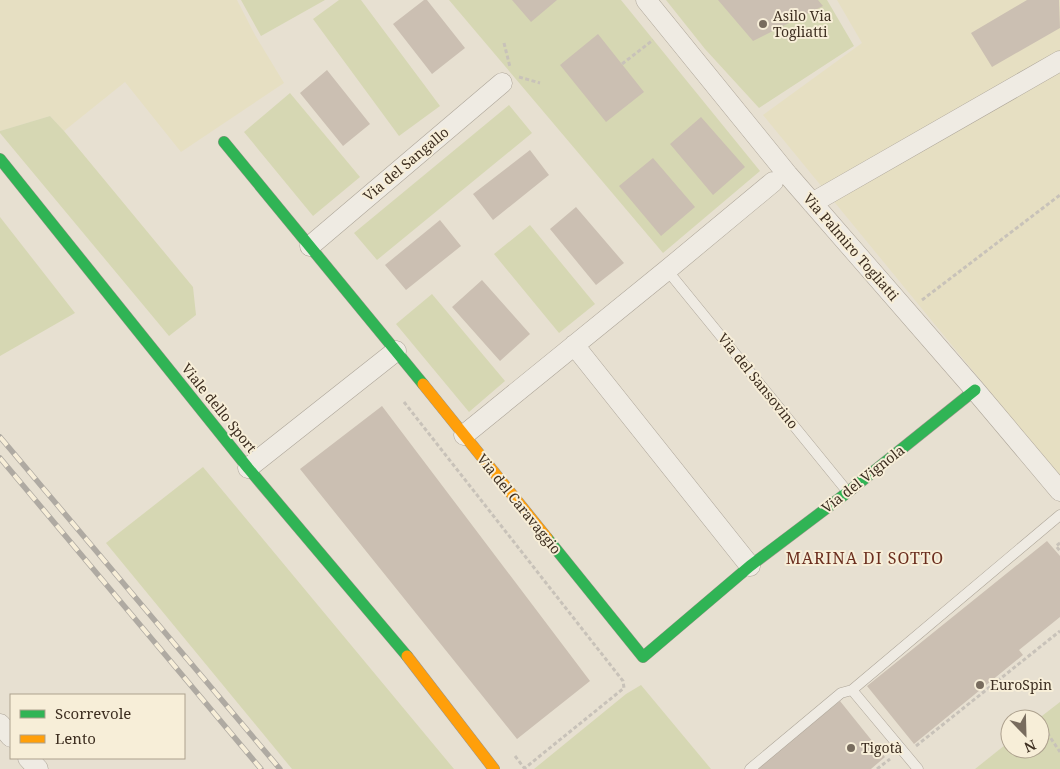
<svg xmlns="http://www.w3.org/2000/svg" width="1060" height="769" font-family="'Noto Serif',serif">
	<rect width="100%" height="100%" fill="#e7e0d1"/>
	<path fill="#e6dfc2" d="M0 0H237L255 35 284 83 181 152 125 82 64 131 50 116 0 131Z
		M837 0H1060V477L763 115 862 43Z"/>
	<path fill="#d6d7b3" d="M241 0H325L261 36Z
		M339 0H361L440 106 399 136 313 19Z
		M449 0H621L760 171 663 253Z
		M666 0H827L854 46 759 108 705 49Z
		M290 93 360 177 313 216 244 132Z
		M509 105 532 133 377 260 354 233Z
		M50 116 64 131 193 287 196 315 169 336 0 133V131Z
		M0 217 75 313 0 356Z
		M530 225 595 304 559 333 494 254Z
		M432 294 505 381 469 412 396 324Z
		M203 467 454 769H292L106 543Z
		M641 685 711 769H534L626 694Z
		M1060 702V769H975L1010 741V749H1040V719H1038Z"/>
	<path fill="#cbbfb2" d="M424 0H427L465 48 432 74 393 24Z
		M512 0H557L531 22Z
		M718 0H818L823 6 753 41Z
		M1027 0H1059L1060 28 992 67 971 33Z
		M598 34 644 92 606 122 560 65Z
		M327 70 370 124 343 146 300 93Z
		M701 117 745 167 713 195 670 144Z
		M530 150 549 175 493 220 473 194Z
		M653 158 695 207 661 236 619 186Z
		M576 207 624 263 596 285 550 229Z
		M440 220 461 246 406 290 385 265Z
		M482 280 530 334 500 361 452 307Z
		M382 406 590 681 517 739 300 469Z
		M1047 541 1060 556V617L1019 650 1023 655 914 744 867 686Z
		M840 701 885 757 871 769H756Z"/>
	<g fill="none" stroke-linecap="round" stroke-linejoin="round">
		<defs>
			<path id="lane" d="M667 270 847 491
				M750 769 841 693 852 690
				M918 769 852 690 1060 515"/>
			<path id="street" d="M646 0 788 175 975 390 1060 491
				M812 203 1060 61
				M310 246 502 83
				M574 345 750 566
				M464 435 667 270 773 182
				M248 468 396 351
				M0 724 11 737
				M28 758 38 769"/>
			<path id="fast" d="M224 142 423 384
				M0 159 248 468 407 656
				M547 538 643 657 750 566 848 492 975 390"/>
			<path id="slow" d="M423 384 547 538
				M407 656 494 769"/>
		</defs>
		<use href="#lane" stroke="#ada599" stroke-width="11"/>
		<use href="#street" stroke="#ada599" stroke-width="21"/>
		<use href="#fast" stroke="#9c958a" stroke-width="12"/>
		<use href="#slow" stroke="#9c958a" stroke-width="12"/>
		<path stroke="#c8c2b9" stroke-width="3" stroke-dasharray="4 2.5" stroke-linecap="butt" d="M504 43 510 67
			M622 64 653 40
			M519 77 540 83
			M922 300 1060 195
			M404 402 623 681 624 688 525 768
			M1060 543 1056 546 1060 551
			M1040 722 1060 752
			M916 746 1060 631
			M515 756 525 769
			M877 769 890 759"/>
		<use href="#lane" stroke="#efebe3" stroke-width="10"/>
		<use href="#street" stroke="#efebe3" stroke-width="20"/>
		<use href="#fast" stroke="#30b455" stroke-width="11"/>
		<use href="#slow" stroke="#ff9f0a" stroke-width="11"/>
		<defs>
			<path id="rail" d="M0 437 280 769
				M0 458 261 769"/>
		</defs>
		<use href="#rail" stroke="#afaaa2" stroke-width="5.5"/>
		<use href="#rail" stroke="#f7eed8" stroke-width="4" stroke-dasharray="11" stroke-linecap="butt"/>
	</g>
	<g fill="#786c5e" stroke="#f7eed8" stroke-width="2">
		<circle cx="763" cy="24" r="5"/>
		<circle cx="980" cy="685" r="5"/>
		<circle cx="851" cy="748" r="5"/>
	</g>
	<g text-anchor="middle" stroke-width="4" stroke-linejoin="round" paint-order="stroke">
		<g font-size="14" fill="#3d2e20" stroke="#f7eed8" text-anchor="start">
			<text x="773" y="21">Asilo Via<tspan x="773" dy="16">Togliatti</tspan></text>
			<text x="990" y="690">EuroSpin</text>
			<text x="861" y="753">Tigotà</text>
		</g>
		<g font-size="14" fill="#3d2e20" stroke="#f7eed8">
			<text transform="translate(406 164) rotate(-40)" y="5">Via del Sangallo</text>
			<text transform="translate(851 247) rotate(49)" y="5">Via Palmiro Togliatti</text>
			<text transform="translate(758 381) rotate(51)" y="5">Via del Sansovino</text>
			<text transform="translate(219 408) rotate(51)" y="5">Viale dello Sport</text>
			<text transform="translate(863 479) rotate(-38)" y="5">Via del Vignola</text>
			<text transform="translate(519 504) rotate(51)" y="5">Via del Caravaggio</text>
		</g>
		<g font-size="16" letter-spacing="1" fill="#6b2e1e" stroke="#f7eed8">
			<text x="865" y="564">MARINA DI SOTTO</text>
		</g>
	</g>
	<rect x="10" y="694" width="175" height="65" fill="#f7eed8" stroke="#ada18e"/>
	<rect x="20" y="710" width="25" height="8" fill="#30b455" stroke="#ada18e"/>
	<text x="55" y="719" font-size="15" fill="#3d2e20">Scorrevole</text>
	<rect x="20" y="735" width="25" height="8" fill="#ff9f0a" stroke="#ada18e"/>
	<text x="55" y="744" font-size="15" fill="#3d2e20">Lento</text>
	<g transform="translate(1025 734) rotate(157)"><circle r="24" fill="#f7eed8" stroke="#ada18e"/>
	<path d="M0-4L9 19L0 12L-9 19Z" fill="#786c5e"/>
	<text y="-8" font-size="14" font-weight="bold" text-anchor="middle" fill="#3d2e20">N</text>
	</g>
</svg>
